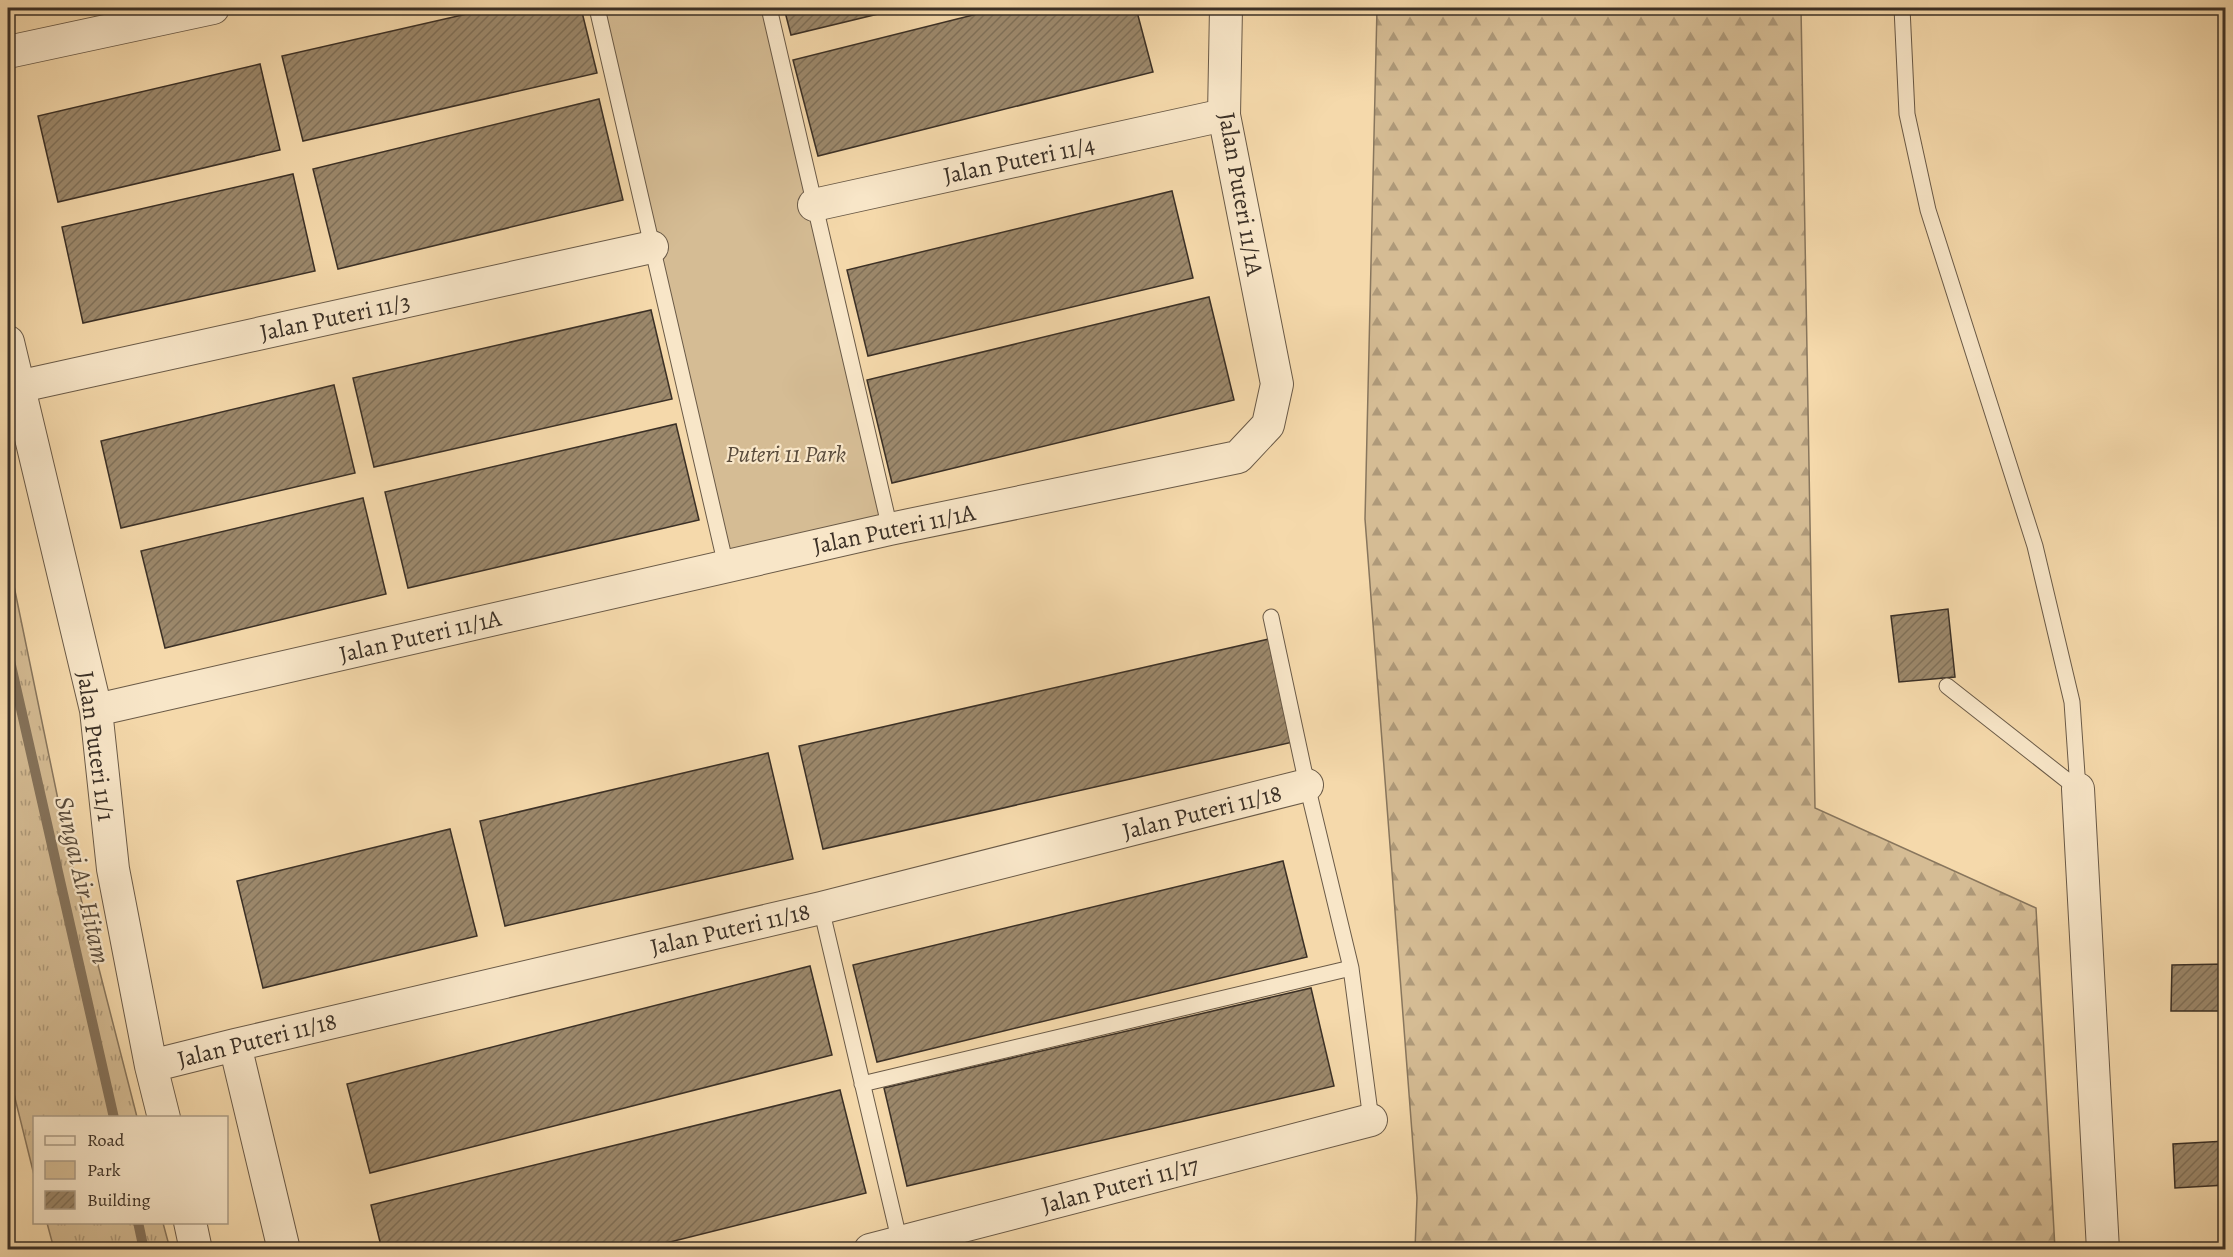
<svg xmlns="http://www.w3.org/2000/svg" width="2233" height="1257" font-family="Alegreya,serif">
	<defs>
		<pattern id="grass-tufts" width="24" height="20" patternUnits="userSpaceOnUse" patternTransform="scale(1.5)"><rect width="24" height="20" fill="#d5bc94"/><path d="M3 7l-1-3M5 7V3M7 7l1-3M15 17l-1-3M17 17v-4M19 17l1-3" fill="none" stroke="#ae9979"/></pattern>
		<pattern id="forest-firs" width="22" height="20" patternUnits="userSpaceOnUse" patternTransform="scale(1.5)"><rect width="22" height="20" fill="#d5bc94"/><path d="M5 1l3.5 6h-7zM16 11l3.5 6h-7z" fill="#ae9979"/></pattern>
		<pattern id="building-hatch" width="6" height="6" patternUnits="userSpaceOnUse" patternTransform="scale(1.5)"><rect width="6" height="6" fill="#9c886b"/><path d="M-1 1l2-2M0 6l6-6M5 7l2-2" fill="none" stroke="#807058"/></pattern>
	</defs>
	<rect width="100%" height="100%" fill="#f5d9ab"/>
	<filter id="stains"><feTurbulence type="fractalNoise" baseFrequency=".00333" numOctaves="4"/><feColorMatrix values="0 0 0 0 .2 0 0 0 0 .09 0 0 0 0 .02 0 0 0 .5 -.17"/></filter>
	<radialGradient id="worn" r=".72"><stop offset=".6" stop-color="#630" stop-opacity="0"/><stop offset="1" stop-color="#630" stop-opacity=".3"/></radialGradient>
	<path fill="url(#grass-tufts)" stroke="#88765d" stroke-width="1.5" d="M8 557 68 848 137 1117 34 1118V1175L8 1070Z
		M47 1223H163L170 1249H54Z"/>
	<path fill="url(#forest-firs)" stroke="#88765d" stroke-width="1.5" d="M1377 8H1801L1815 808 2036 908 2055 1249H1415L1417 1198 1365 519Z"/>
	<path fill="#d5bc94" stroke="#88765d" stroke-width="1.5" d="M598 8H769L890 529 726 566Z"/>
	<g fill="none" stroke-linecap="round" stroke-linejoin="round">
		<path stroke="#85735b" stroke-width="10" d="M8 652 114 1118
			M138 1222 144 1250"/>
	</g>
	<path fill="url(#building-hatch)" stroke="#3b3026" stroke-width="1.5" d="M493 8H581L597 73 303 141 282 56Z
		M784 8H903L791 35Z
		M1001 8H1136L1153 72 818 156 793 60Z
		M260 64 280 150 58 202 38 116Z
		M599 99 623 200 338 269 313 169Z
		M293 174 315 271 83 323 62 227Z
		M1172 191 1193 278 868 356 847 270Z
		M1209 297 1234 400 892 483 867 380Z
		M651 310 672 399 374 467 353 378Z
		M334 385 355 473 121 528 101 441Z
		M676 424 699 520 408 588 385 492Z
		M363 498 386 594 165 648 141 551Z
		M1948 609 1955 677 1899 682 1891 616Z
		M1269 639 1293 742 823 849 799 746Z
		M768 753 793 859 505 926 480 821Z
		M450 829 477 936 263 988 237 881Z
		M1283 861 1307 957 877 1062 853 965Z
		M2226 964V1011H2171L2172 965Z
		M810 966 832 1055 370 1173 347 1084Z
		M1311 988 1334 1086 907 1186 884 1088Z
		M840 1090 866 1193 638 1250H382L371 1205Z
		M2226 1141V1185L2175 1188 2173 1144Z"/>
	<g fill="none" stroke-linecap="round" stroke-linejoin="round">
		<defs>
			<path id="lane" d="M597 8 726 566
				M769 8 890 529
				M1902 8 1907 114 1928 210 2035 546 2072 702 2078 789
				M1271 617 1307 785 1351 968 1371 1120
				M1947 686 2078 789
				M821 908 900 1243
				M862 1084 1351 968"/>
			<path id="street" d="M8 52 213 8
				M814 205 1224 115
				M8 342 96 710 113 869 151 1066 164 1118
				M17 387 652 247
				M96 710 890 529 1238 457 1268 425 1277 384 1224 115 1226 8
				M2078 789 2103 1250
				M235 1045 284 1250
				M151 1066 235 1045 821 908 1307 785
				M190 1222 196 1250
				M870 1250 1371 1120"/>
		</defs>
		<use href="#lane" stroke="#6a5a47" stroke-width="17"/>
		<use href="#street" stroke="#6a5a47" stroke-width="34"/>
		<use href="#lane" stroke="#f8e6c8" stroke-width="15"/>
		<use href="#street" stroke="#f8e6c8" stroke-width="32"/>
	</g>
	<g text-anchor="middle" stroke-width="4.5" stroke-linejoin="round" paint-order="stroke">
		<g font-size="24" fill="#3b3026" stroke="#f8e6c8">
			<text transform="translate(1019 160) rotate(-12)" y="8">Jalan Puteri 11/4</text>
			<text transform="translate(1241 194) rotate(80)" y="8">Jalan Puteri 11/1A</text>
			<text transform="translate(335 317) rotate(-12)" y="8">Jalan Puteri 11/3</text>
			<text transform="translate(894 529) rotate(-12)" y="8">Jalan Puteri 11/1A</text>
			<text transform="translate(420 636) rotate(-13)" y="8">Jalan Puteri 11/1A</text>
			<text transform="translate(96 746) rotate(82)" y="8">Jalan Puteri 11/1</text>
			<text transform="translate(1202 812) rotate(-14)" y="8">Jalan Puteri 11/18</text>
			<text transform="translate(730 929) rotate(-13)" y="8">Jalan Puteri 11/18</text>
			<text transform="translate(257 1040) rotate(-14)" y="8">Jalan Puteri 11/18</text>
			<text transform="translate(1120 1185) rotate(-15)" y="8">Jalan Puteri 11/17</text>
		</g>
		<g font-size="24" font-style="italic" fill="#5a4c3c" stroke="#f8e6c8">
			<text x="786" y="462">Puteri 11 Park</text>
		</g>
		<g font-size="26" font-style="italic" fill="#5a4c3c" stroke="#f8e6c8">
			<text transform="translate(83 880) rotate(77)" y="9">Sungai Air Hitam</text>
		</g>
	</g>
	<rect width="2233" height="1257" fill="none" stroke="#f5d9ab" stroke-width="30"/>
	<rect x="9" y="9" width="2215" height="1239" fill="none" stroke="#3b3026" stroke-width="3"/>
	<rect x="15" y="15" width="2203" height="1227" fill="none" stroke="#3b3026" stroke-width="1.5"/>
	<rect x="33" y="1116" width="195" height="108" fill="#f8e6c8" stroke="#ac9d87" stroke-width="1.5"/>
	<rect x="45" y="1136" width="30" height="9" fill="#f8e6c8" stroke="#ac9d87" stroke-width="1.5"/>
	<text x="87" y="1146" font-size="18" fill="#3b3026">Road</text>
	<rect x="45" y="1161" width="30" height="18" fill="#d5bc94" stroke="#ac9d87" stroke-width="1.5"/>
	<text x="87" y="1176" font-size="18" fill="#3b3026">Park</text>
	<rect x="45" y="1191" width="30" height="18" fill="url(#building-hatch)" stroke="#ac9d87" stroke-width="1.5"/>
	<text x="87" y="1206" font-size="18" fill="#3b3026">Building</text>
	<rect width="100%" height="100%" filter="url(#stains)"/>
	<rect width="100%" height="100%" fill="url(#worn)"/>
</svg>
